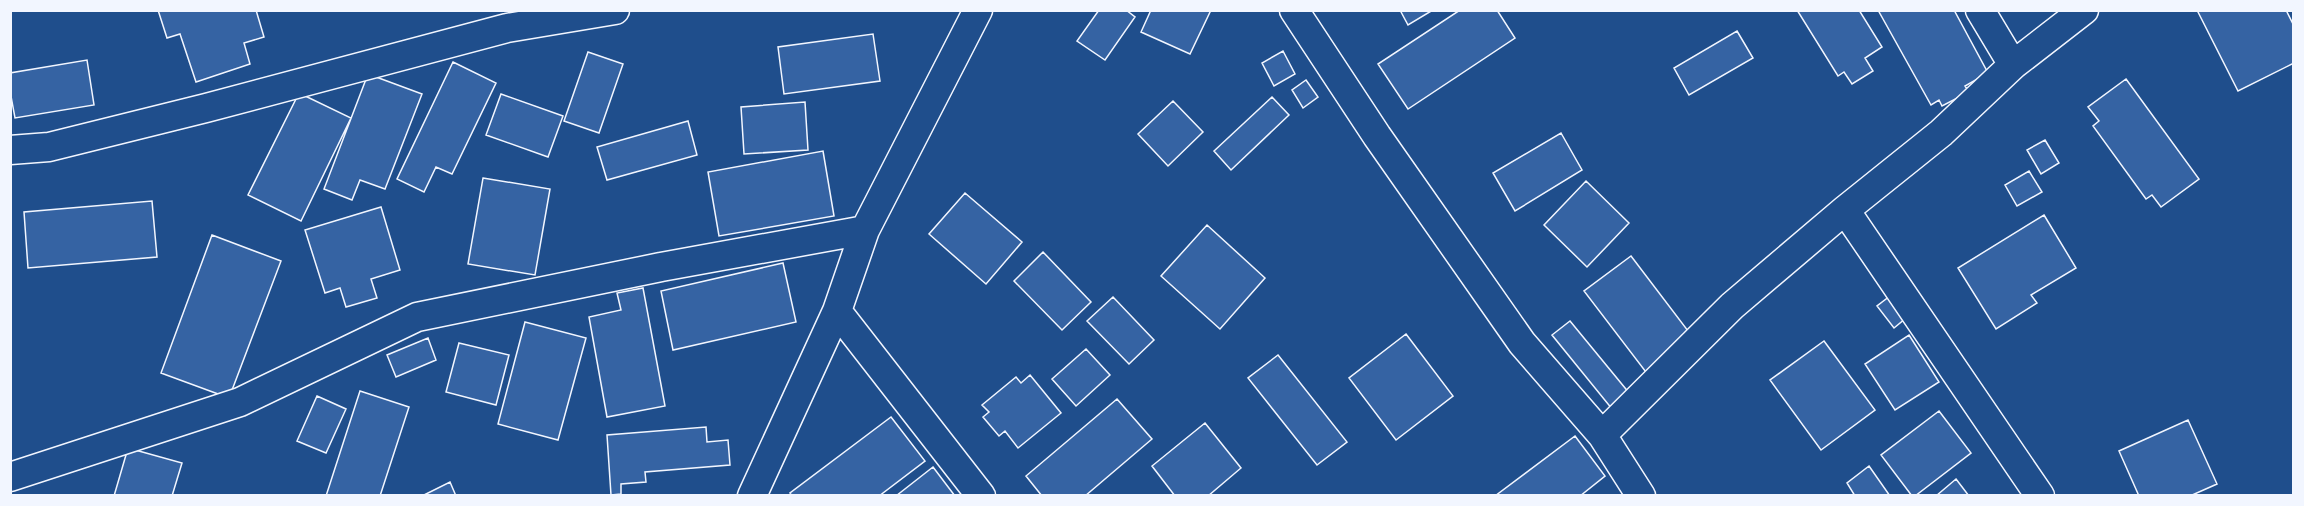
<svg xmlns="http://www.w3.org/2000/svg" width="2304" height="506" font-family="'Roboto Condensed',sans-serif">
	<rect width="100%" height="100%" fill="#1f4e8c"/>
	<path fill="#3563a3" stroke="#f2f6ff" stroke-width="1.5" d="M158 10H256L264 37 244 43 250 64 196 82 180 34 167 38Z
		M1099 10H1126L1135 17 1105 60 1077 41Z
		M1151 10H1211L1190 54 1141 32Z
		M1400 10H1433L1408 25Z
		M1460 10H1497L1515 38 1408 109 1378 64Z
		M1797 10H1859L1882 47 1865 58 1873 71 1852 84 1844 72 1838 76Z
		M1878 10H1954L1988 73 1965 86 1969 92 1942 106 1939 100 1931 105Z
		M2197 10H2286L2294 26V63L2238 91Z
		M1737 31 1753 58 1689 95 1674 68Z
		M873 34 880 81 784 94 778 47Z
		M1283 51 1295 74 1274 86 1262 63Z
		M588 52 623 64 599 133 564 121Z
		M87 60 94 105 15 118 10 91V73Z
		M453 62 496 83 452 174 436 167 424 192 397 179Z
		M368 74 422 94 385 189 360 180 352 200 324 189Z
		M2126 79 2199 179 2161 207 2152 195 2146 199 2093 126 2099 121 2088 107Z
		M1306 80 1318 97 1303 108 1292 90Z
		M299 93 351 118 301 221 248 195Z
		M501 94 563 116 548 157 486 135Z
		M1272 97 1289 115 1231 170 1214 151Z
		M1173 101 1203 132 1168 166 1138 134Z
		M805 102 808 150 744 154 741 107Z
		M688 121 697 155 607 180 597 147Z
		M1561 133 1582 170 1515 211 1493 173Z
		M2045 140 2059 163 2041 174 2027 150Z
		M823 151 834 216 719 236 708 172Z
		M2029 171 2042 192 2017 206 2005 185Z
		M483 178 550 189 535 275 468 264Z
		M1586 181 1629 223 1587 267 1544 225Z
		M965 193 1022 242 986 284 929 234Z
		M152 201 157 257 28 268 24 212Z
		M381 207 400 270 371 279 377 298 346 307 340 288 325 293 305 230Z
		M2044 215 2076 268 2031 295 2037 303 1996 329 1958 268Z
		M1207 225 1265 278 1220 329 1161 276Z
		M212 235 281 261 229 398 161 373Z
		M1043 252 1091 302 1062 330 1014 281Z
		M1631 256 1698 344 1652 380 1584 291Z
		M783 263 796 322 673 350 661 291Z
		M643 288 665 406 607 417 589 317 621 310 617 293Z
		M1890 296 1906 318 1894 328 1877 306Z
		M1113 297 1154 340 1129 364 1087 321Z
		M1570 321 1639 405 1621 420 1552 335Z
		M525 322 586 338 558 440 498 424Z
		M1406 334 1453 396 1396 440 1349 378Z
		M1909 335 1939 382 1895 410 1865 364Z
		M428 338 436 360 396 377 387 355Z
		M1824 341 1875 410 1821 450 1770 380Z
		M459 343 509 355 496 405 446 392Z
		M1086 349 1110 375 1076 406 1052 379Z
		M1278 355 1347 442 1317 465 1248 378Z
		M1030 375 1061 413 1018 448 1005 431 999 436 983 417 989 412 982 405 1016 377 1021 383Z
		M360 391 409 407 380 496H326Z
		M317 396 346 409 326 453 297 441Z
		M1117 399 1152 439 1085 496H1042L1026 476Z
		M1939 411 1971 453 1915 496H1912L1881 455Z
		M891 417 925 461 879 496H792L790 493Z
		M2188 420 2217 484 2190 496H2139L2119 451Z
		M1205 423 1241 468 1208 496H1175L1152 466Z
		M706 427 707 442 728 440 730 465 645 472 646 482 621 484V494L611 495 607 435Z
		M1575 436 1605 476 1580 496H1495Z
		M128 448 182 463 172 496H114Z
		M1869 466 1890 496H1855L1847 483Z
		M933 467 955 496H896Z
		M1956 479 1969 496H1936Z
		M450 482 456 496H422Z"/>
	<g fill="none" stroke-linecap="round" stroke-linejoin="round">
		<defs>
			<path id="street" d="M1294 10 1377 136 1522 343 1602 435 1641 496
				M1980 10 2013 65
				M10 150 49 147 206 108 507 28 615 10
				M1845 210 2040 496
				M837 311 981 496
				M1602 435 1732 306 1845 210 1941 133 2013 65 2084 10
				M10 477 240 402 417 317 661 267 865 230
				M752 496 837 311 865 230 978 10"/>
		</defs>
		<use href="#street" stroke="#f2f6ff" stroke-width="31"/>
		<use href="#street" stroke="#1f4e8c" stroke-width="28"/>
	</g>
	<rect width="2304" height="506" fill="none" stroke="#f2f6ff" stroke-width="24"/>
</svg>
